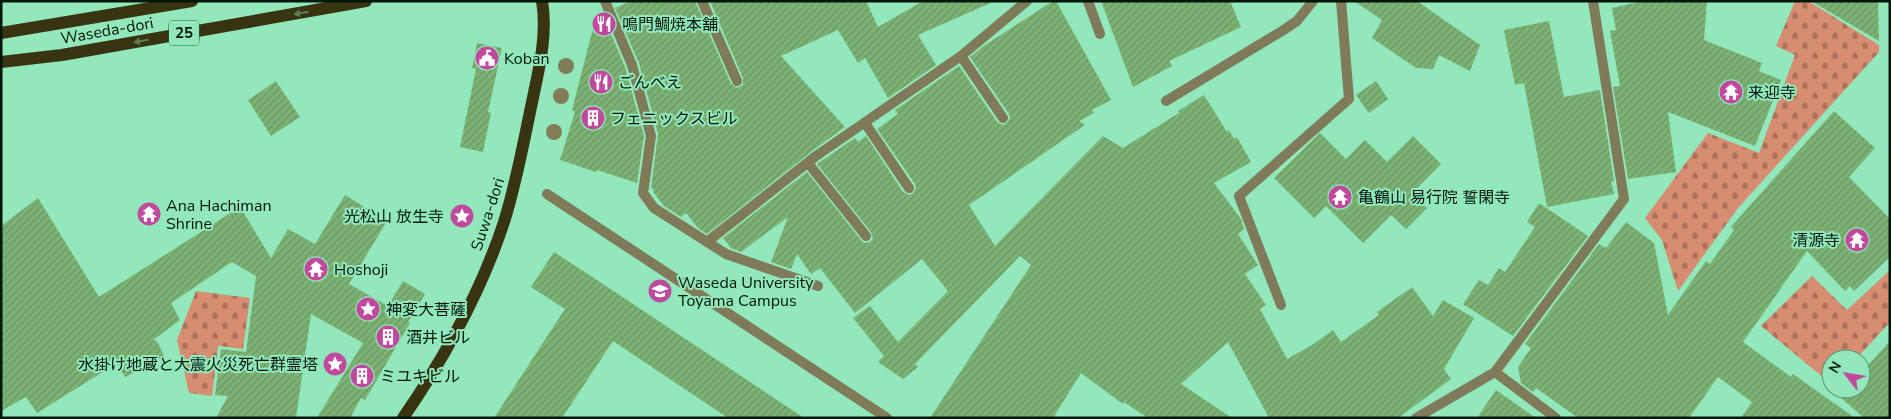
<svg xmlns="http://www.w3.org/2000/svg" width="1891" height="419" font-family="'Nunito Sans','Noto Sans JP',sans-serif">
	<defs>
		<pattern id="cemetery-stones" width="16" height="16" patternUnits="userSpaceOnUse" patternTransform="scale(1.25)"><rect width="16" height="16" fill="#d68d71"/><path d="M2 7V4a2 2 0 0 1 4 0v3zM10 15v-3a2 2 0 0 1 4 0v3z" fill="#ab725b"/></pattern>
		<pattern id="building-hatch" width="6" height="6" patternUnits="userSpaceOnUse" patternTransform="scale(1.25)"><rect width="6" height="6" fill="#7db275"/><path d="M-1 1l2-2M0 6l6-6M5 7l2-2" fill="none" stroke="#6a9864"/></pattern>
	</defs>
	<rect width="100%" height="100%" fill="#92e7bc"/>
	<path fill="url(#cemetery-stones)" d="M1795 1H1808L1879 45V52L1738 208 1678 291 1662 240 1645 218 1708 133 1759 153 1795 55 1776 46Z
		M1890 270V322L1856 359H1831V384L1761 326 1812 276 1847 310Z
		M196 291 250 298 243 349 218 346 212 396 189 393 177 340Z"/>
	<path fill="url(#building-hatch)" d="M631 1H695L731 84 737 88 743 85V78L710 1H866L878 27 923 1H995L918 35 936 65 888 98 865 58 858 63 838 30 781 56 845 127 812 151 707 234 698 228 686 213 681 217 664 206 654 193 653 188H651L658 134 639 63 615 8Z
		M1053 1H1056L1111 100 1092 110 1094 113 1079 121 1085 125 969 205 995 246 1103 136 1123 148 1179 113 1178 111 1204 95 1227 132 1229 130 1234 139 1237 137 1251 162 1214 183 1241 219 1244 229 1238 234 1258 265 1245 274 1266 305 1260 309 1287 359 1312 345 1333 330 1341 342 1379 315 1377 312 1412 287 1433 316 1443 300 1474 318 1444 369 1451 379 1398 418H1269L1228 342 1181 384 1232 418H1148L1124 402 1123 404 1081 373 1053 418H930L1031 265 1020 256 915 364 918 367 903 379 878 362 884 356 853 318 870 306 898 342 948 291 922 259 855 313 820 268 811 274 797 254 791 269 771 262 788 217 741 252 731 248 723 238 807 172 861 240 864 243 870 242 873 238 871 232 817 164 855 138 858 142 866 136 903 192 909 195 913 193 916 188 915 184 877 129 898 114 895 110 959 66 997 122 1003 125 1007 123 1010 118 1009 114 970 57 985 45Z
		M1101 1H1230L1241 27 1169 61 1172 66 1133 87Z
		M1354 1H1417L1480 45 1470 71 1439 55 1433 69 1416 68 1372 38 1382 20Z
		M1643 1H1707L1704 40 1762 63 1759 71 1781 80 1755 146 1668 112 1676 172 1628 179 1613 87 1620 86 1610 31 1616 30 1612 8Z
		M1811 1H1878L1879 41Z
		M604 17 625 67 644 136 637 183 597 170 596 172 560 160 575 112 572 110 592 32Z
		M1549 21 1564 97 1600 90 1614 181H1611L1614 194 1547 207 1524 83 1515 85 1504 30Z
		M477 43 502 48 488 112 491 113 483 152 460 147 476 69 472 68Z
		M276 81 300 117 271 136 248 100Z
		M1376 81 1388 99 1369 113 1356 95Z
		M1834 111 1875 148 1849 177 1890 219V257L1854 291 1850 286 1845 291 1807 251 1743 342 1791 377 1793 374 1855 418H1741L1752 402 1718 377 1689 418H1578L1536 388 1533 392 1521 383 1518 367 1531 348 1525 344 1599 244 1606 248 1626 222 1654 243 1668 315 1706 261 1710 264 1734 230 1731 227Z
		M1320 133 1346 159 1365 140 1387 162 1413 136 1441 164 1412 193 1427 208 1406 229 1391 215 1363 243 1326 206 1314 218 1274 178Z
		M345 195 387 221 349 284 388 306 403 281 425 294 408 322 410 323 365 400 361 398 350 418H317L363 343 311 314 296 418H216L228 396 215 395 221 349 246 352 256 276 232 262 171 303 180 320 153 340 157 341 164 356 125 377 117 363 37 413 26 397 1 411V226L38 198 99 297 240 207 271 258 288 229 315 244Z
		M1539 203 1588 236 1513 336 1463 304 1479 280 1488 285 1499 268 1505 272 1535 227 1527 222Z
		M554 252 603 284 804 418H728L613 341 562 418H494L565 309 531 287Z
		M1890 341V418H1864L1831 389H1861V373Z
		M1496 390 1536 418H1477Z"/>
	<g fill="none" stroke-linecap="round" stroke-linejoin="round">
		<path stroke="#7e7a5a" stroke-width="10" d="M605 1 632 65 651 136 643 193 654 208 726 254 818 286
			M702 1 737 81
			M1088 1 1100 34
			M961 56 1003 118
			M865 123 909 188
			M808 163 866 236
			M1281 305 1239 196 1349 99 1341 1"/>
		<path stroke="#7e7a5a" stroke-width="10" d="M547 194 887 418"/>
		<path stroke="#7e7a5a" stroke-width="10" d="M1166 101 1282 31 1297 21 1313 1
			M707 242 816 156 961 56 1027 1
			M1495 372 1556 418
			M1416 418 1495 372 1624 199 1593 1"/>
		<path stroke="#383310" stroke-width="12" d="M1 33 192 1
			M1 62 62 55 366 1
			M403 418C445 357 481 292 504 222 516 184 523 145 531 107 538 73 548 36 542 1"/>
	</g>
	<g fill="#817e57">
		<circle cx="566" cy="66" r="8"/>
		<circle cx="561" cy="96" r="8"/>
		<circle cx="554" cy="132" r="8"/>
	</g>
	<defs><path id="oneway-solid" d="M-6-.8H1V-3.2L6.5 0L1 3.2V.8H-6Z" transform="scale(1.25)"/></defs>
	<g fill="#5c7b55">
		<use href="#oneway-solid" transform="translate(301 13) rotate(170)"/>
		<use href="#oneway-solid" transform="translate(141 41) rotate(170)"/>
	</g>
	<defs>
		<symbol id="restaurant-disc" viewBox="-11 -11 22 22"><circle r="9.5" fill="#c1499d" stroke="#92e7bc"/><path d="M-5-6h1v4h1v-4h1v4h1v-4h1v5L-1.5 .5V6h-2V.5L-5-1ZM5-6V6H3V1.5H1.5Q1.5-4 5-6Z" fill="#fff"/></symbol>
		<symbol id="civic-disc" viewBox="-11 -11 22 22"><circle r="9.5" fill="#c1499d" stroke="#92e7bc"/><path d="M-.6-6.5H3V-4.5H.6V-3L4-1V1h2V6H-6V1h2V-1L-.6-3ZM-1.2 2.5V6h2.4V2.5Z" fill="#fff"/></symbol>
		<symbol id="temple-disc" viewBox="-11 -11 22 22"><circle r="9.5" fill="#c1499d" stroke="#92e7bc"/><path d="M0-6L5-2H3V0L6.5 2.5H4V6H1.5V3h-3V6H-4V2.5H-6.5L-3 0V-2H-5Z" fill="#fff"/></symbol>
		<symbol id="building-disc" viewBox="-11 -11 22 22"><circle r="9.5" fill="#c1499d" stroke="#92e7bc"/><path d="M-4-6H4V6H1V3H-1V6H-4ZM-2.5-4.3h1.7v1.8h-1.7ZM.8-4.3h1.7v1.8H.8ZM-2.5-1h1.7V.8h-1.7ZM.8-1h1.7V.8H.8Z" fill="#fff"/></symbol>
		<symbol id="sight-disc" viewBox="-11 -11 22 22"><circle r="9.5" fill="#c1499d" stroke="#92e7bc"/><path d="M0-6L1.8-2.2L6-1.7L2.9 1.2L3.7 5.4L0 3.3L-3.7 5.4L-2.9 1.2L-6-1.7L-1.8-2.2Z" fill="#fff"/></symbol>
		<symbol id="university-disc" viewBox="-11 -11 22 22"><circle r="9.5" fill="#c1499d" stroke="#92e7bc"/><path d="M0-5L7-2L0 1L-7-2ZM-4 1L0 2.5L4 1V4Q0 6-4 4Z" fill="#fff"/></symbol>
	</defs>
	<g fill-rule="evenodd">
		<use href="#restaurant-disc" x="590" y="10" width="28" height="28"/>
		<use href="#civic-disc" x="473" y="44" width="28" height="28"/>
		<use href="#restaurant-disc" x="587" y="68" width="28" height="28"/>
		<use href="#temple-disc" x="1717" y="78" width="28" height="28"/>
		<use href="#building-disc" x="579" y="104" width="28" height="28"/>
		<use href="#temple-disc" x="1326" y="183" width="28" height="28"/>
		<use href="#temple-disc" x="135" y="200" width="28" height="28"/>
		<use href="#sight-disc" x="448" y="202" width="28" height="28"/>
		<use href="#temple-disc" x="1843" y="226" width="28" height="28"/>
		<use href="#temple-disc" x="302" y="255" width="28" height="28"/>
		<use href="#university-disc" x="646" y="277" width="28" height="28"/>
		<use href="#sight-disc" x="354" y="295" width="28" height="28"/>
		<use href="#building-disc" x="374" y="323" width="28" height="28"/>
		<use href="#sight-disc" x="321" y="350" width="28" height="28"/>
		<use href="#building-disc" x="348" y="362" width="28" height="28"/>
	</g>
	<g text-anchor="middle" stroke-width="4" stroke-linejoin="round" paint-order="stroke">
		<rect fill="#92e7bc" stroke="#2c5541" stroke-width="1" x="169" y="20.5" width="30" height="25" rx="4"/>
		<g font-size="15" font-weight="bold" fill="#00170c">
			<text x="184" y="38">25</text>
		</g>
		<g font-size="16" fill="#00170c" stroke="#92e7bc" text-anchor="start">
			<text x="622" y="30">鳴門鯛焼本舗</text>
			<text x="504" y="64">Koban</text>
			<text x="618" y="88">ごんべえ</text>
			<text x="1748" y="98">来迎寺</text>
			<text x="610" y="124">フェニックスビル</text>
			<text x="1358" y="203">亀鶴山 易行院 誓閑寺</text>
			<text x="166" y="211">Ana Hachiman<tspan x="166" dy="18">Shrine</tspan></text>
			<text x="444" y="222" text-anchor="end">光松山 放生寺</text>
			<text x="1840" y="246" text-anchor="end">清源寺</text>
			<text x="334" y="275">Hoshoji</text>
			<text x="678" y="288">Waseda University<tspan x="678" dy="18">Toyama Campus</tspan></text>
			<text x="386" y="315">神変大菩薩</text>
			<text x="406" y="343">酒井ビル</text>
			<text x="318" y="370" text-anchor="end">水掛け地蔵と大震火災死亡群霊塔</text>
			<text x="380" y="382">ミユキビル</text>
		</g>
		<g font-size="16" fill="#00170c" stroke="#92e7bc">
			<text transform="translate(107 30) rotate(-10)" y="6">Waseda-dori</text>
			<text transform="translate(487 214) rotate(-72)" y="6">Suwa-dori</text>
		</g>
	</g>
	<rect width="1891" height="419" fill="none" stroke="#00170c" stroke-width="5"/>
	<g transform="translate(1846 374) rotate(301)"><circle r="24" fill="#92e7bc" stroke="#589476"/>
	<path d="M0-4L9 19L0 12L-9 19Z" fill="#c1499d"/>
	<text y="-8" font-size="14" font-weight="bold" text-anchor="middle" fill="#00170c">N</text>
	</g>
</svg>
